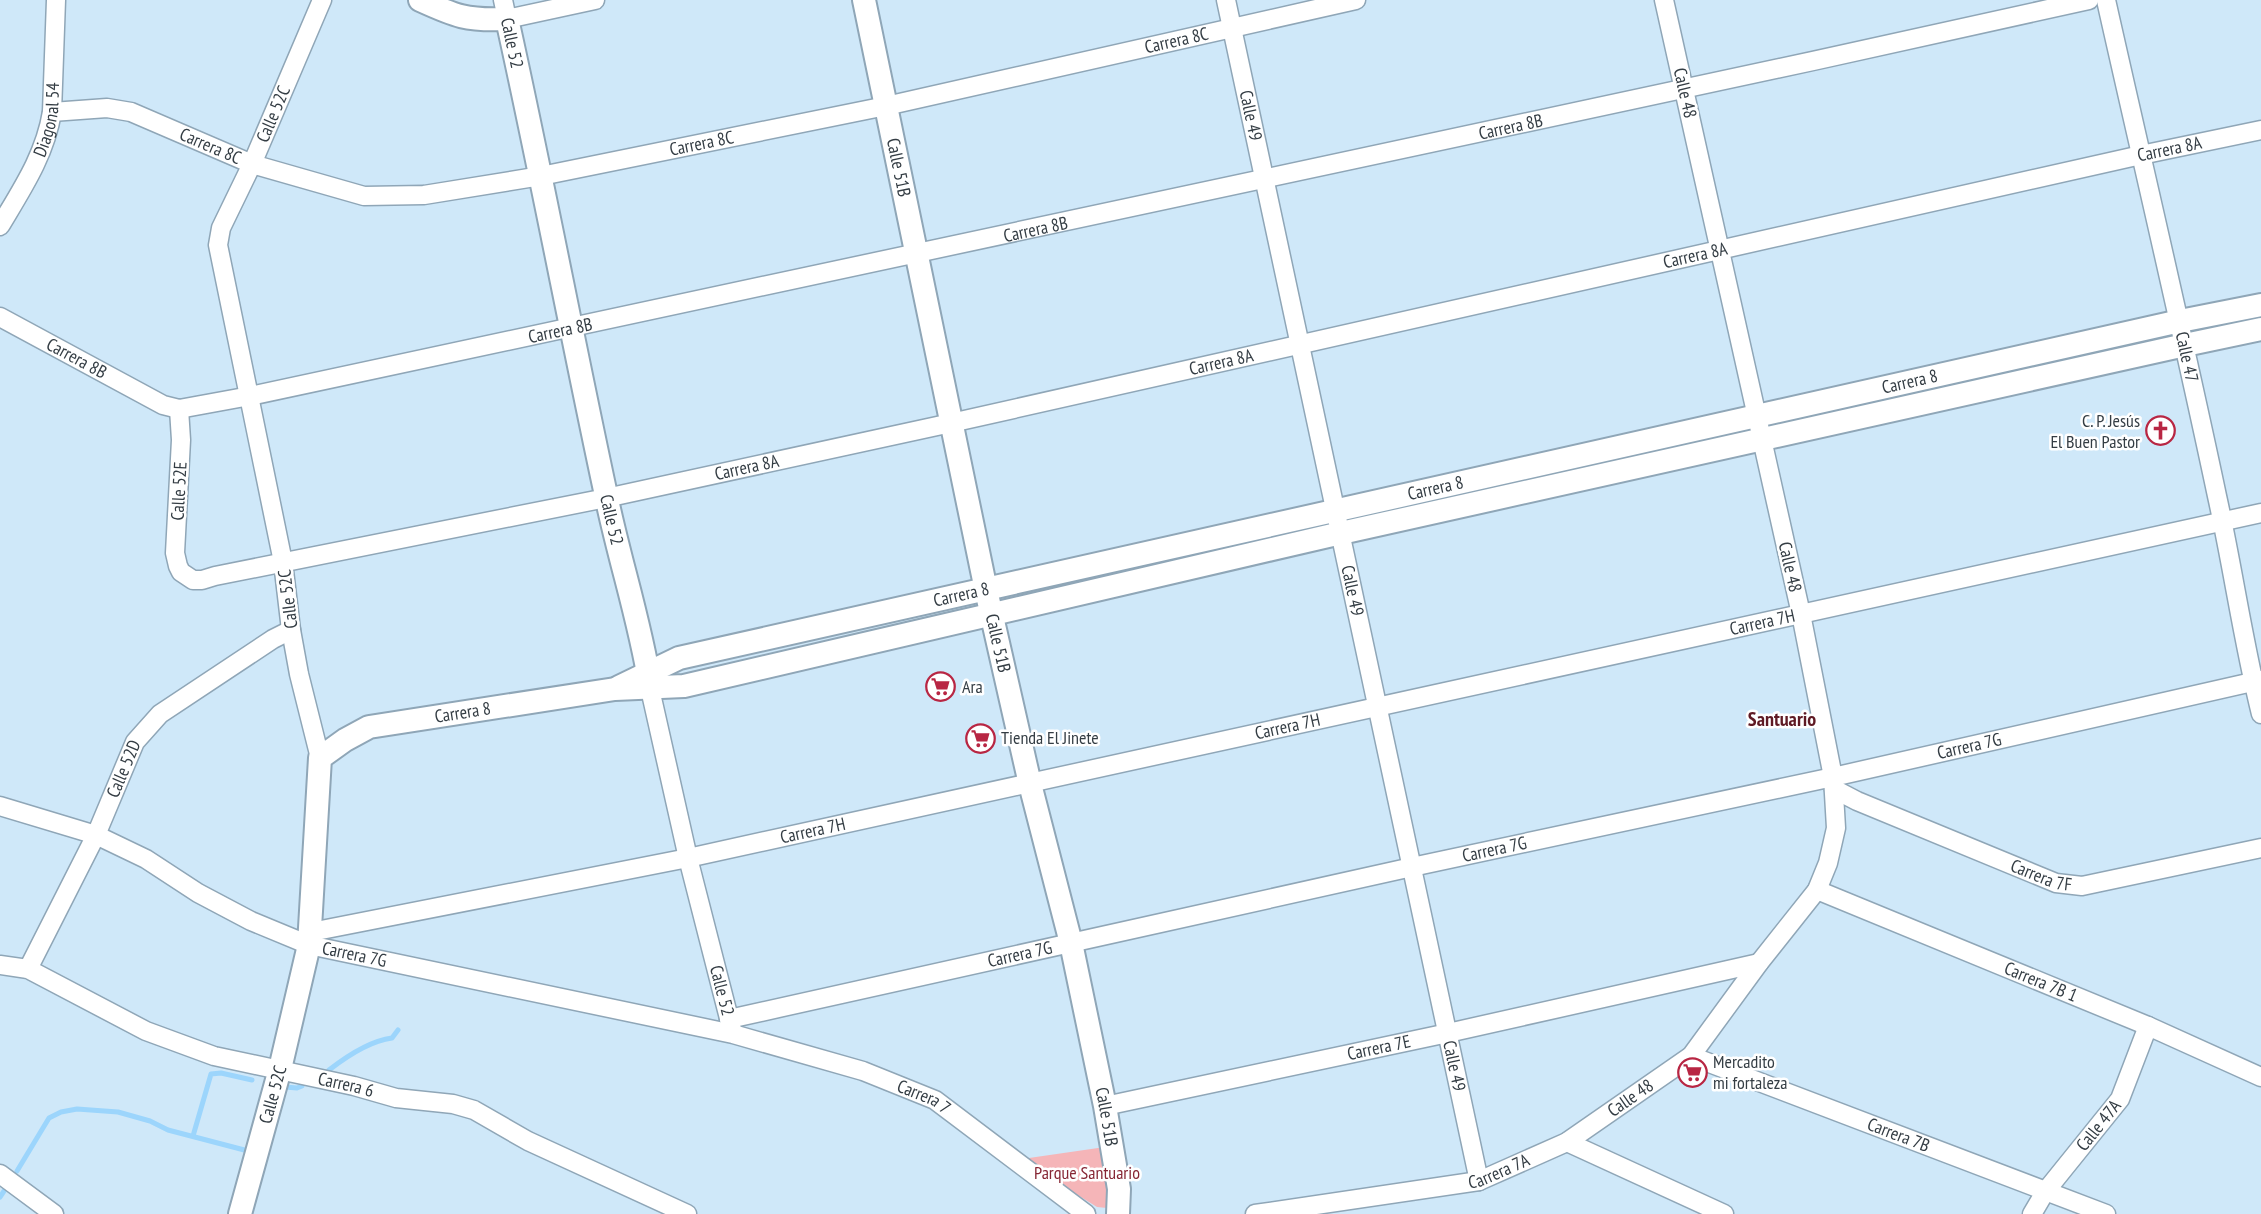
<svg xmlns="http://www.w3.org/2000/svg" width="2261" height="1214" font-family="'PT Sans Narrow',sans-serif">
	<rect width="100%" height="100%" fill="#cfe8f9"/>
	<path fill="#f5b5b8" d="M1105 1147 1111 1177 1107 1208 1097 1207 1031 1166 1029 1158Z"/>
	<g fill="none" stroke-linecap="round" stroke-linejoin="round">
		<path stroke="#9cd5fc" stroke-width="5" d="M329 1070C347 1056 369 1041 392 1038L398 1030
			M285 1087 297 1088 302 1086
			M193 1136 211 1074 221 1073 252 1080
			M17 1171 49 1118 61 1112 77 1109 118 1112 150 1121 168 1130 252 1152
			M0 1197 4 1191"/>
		<defs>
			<g id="minor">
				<path d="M503 0 507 19 595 0"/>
				<path id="s1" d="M1226 0 1479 1181"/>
				<path id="s2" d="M2106 0C2143 165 2182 330 2217 496 2233 568 2243 642 2261 714"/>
				<path id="s3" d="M52 112 107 108 131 112 252 164 364 196 424 195 541 176 886 106 1356 0"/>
				<path id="s4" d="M0 226C22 189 45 155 52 112L56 0"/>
				<path id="s5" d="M0 317 163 405 179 409 250 396C864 267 1477 136 2089 0"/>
				<path id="s6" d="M179 409 181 440 175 553 178 566 181 572 193 580H202L215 576 606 498 951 423 2141 155 2261 130"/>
				<path id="s7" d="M650 689 688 858 732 1030"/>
				<path id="s8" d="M320 758 299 674 291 630 283 562 218 245 221 228 252 164 322 0"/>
				<path id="s9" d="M1834 789 1857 801 2056 883 2082 886 2261 848"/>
				<path id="s10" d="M0 806 96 835 146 859 198 893 251 921 309 945 733 1034 863 1071 935 1100 1086 1214"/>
				<path id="s11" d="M1817 890 2148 1026 2261 1077"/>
				<path id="s12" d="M311 932 688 858 2261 513"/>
				<path id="s13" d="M0 965 28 969 146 1031 214 1056 354 1086 396 1098 453 1104 474 1110 528 1141 687 1214"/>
				<path id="s14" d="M28 969 96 835 135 742 160 714 273 639 291 630"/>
				<path id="s15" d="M729 1019 1412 867 1833 777 2261 680"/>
				<path id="s16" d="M1691 1056 2106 1214"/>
				<path id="s17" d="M1105 1106 1448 1033 1759 963"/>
				<path d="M1567 1142 1724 1214"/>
				<path d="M0 1174 54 1214"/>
				<path id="s18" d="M1255 1214 1479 1181 1567 1142 1691 1056 1759 963 1817 890 1828 863 1836 828 1833 777 1801 614 1664 0"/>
				<path id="s19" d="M2032 1214 2045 1192 2120 1099 2148 1026"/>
			</g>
			<g id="tertiary">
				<path id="s20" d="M420 0C455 16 467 21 507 19 542 177 572 337 606 495 619 559 640 621 650 685"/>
				<path id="s21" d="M864 0 986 590 1030 784 1071 943 1105 1106 1119 1189 1118 1214"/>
				<path id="s22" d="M619 687 679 658 2180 321 2261 305"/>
				<path id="s23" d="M240 1214 280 1069 309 945 320 758 345 740 369 727 615 689 684 686 1341 533 2185 345 2261 329"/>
			</g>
		</defs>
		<use href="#minor" stroke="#8fa6b7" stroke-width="21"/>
		<use href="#tertiary" stroke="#8fa6b7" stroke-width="26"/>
		<use href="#minor" stroke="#fff" stroke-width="18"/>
		<use href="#tertiary" stroke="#fff" stroke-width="22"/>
	</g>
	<defs>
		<symbol id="church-ring" viewBox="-11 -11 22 22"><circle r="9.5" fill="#fff" stroke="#b82643" stroke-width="1.5"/><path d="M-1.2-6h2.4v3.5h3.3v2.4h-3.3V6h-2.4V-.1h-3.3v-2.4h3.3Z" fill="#b82643"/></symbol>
		<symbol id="supermarket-ring" viewBox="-11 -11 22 22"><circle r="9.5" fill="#fff" stroke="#b82643" stroke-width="1.5"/><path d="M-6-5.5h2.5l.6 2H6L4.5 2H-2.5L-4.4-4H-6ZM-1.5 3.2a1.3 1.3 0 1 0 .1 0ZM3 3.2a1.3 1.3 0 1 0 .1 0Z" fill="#b82643"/></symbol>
	</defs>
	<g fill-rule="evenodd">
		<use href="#church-ring" x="2144" y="414" width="33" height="33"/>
		<use href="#supermarket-ring" x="924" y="670" width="33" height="33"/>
		<use href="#supermarket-ring" x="964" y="722" width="33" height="33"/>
		<use href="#supermarket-ring" x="1676" y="1056" width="33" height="33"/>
	</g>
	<g text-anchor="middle" stroke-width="5" stroke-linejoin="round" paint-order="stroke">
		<g font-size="18" fill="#343d44" stroke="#fff">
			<text dy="6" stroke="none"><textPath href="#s3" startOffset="1156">Carrera 8C</textPath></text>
			<text transform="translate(512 43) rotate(78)" y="6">Calle 52</text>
			<text transform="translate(1685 93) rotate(77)" y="6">Calle 48</text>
			<text dy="6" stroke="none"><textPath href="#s8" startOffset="666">Calle 52C</textPath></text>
			<text dy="6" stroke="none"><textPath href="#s1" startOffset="118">Calle 49</textPath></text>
			<text dy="6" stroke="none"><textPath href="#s4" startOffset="118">Diagonal 54</textPath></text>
			<text dy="6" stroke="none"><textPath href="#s5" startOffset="1563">Carrera 8B</textPath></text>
			<text dy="6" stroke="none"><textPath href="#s3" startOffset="670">Carrera 8C</textPath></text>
			<text dy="6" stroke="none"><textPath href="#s3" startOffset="166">Carrera 8C</textPath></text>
			<text dy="6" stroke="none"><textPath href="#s6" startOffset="2202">Carrera 8A</textPath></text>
			<text dy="6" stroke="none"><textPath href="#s21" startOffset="171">Calle 51B</textPath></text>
			<text dy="6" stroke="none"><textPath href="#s5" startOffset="1077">Carrera 8B</textPath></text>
			<text dy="6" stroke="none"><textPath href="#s6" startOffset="1716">Carrera 8A</textPath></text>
			<text dy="6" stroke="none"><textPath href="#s5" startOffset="591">Carrera 8B</textPath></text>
			<text dy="6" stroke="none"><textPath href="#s2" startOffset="366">Calle 47</textPath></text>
			<text dy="6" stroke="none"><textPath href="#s5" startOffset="87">Carrera 8B</textPath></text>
			<text dy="6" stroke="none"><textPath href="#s6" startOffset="1230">Carrera 8A</textPath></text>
			<text dy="6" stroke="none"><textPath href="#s22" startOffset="1328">Carrera 8</textPath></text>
			<text dy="6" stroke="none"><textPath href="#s6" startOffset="744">Carrera 8A</textPath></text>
			<text dy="6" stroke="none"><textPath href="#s22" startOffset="842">Carrera 8</textPath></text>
			<text transform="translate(179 491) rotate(-87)" y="6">Calle 52E</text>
			<text dy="6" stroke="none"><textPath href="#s20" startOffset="602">Calle 52</textPath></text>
			<text transform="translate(1790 567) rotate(77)" y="6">Calle 48</text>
			<text dy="6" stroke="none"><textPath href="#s1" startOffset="604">Calle 49</textPath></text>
			<text dy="6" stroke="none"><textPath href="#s22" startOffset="356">Carrera 8</textPath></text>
			<text transform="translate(288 599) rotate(-97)" y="6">Calle 52C</text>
			<text dy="6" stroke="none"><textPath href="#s12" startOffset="1484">Carrera 7H</textPath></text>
			<text dy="6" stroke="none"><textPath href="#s21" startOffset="657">Calle 51B</textPath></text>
			<text dy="6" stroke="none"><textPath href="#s23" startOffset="618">Carrera 8</textPath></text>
			<text dy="6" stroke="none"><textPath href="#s12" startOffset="998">Carrera 7H</textPath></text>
			<text dy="6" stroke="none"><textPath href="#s15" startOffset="1270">Carrera 7G</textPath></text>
			<text dy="6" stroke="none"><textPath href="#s14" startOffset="222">Calle 52D</textPath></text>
			<text dy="6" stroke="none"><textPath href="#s12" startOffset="512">Carrera 7H</textPath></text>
			<text dy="6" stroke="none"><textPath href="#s15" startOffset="784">Carrera 7G</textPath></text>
			<text dy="6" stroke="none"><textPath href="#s9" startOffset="225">Carrera 7F</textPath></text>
			<text dy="6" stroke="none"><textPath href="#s15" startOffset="298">Carrera 7G</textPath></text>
			<text dy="6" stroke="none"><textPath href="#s10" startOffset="387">Carrera 7G</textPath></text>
			<text dy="6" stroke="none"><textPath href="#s11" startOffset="242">Carrera 7B 1</textPath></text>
			<text dy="6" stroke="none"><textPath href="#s7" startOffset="310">Calle 52</textPath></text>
			<text dy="6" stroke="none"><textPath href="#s17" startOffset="280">Carrera 7E</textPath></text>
			<text dy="6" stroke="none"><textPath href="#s1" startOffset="1090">Calle 49</textPath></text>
			<text dy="6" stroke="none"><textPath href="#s13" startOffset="369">Carrera 6</textPath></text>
			<text dy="6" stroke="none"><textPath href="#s23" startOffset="124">Calle 52C</textPath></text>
			<text dy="6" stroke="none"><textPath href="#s18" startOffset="400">Calle 48</textPath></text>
			<text dy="6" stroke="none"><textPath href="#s10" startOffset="975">Carrera 7</textPath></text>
			<text dy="6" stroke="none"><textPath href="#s21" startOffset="1143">Calle 51B</textPath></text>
			<text dy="6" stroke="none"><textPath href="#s19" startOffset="111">Calle 47A</textPath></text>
			<text dy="6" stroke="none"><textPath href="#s16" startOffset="222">Carrera 7B</textPath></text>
			<text dy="6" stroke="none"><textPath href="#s18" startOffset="248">Carrera 7A</textPath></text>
		</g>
		<g font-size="18" fill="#343d44" stroke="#fff" text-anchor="start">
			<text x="2140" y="427" text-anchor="end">C. P. Jesús<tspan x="2140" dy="21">El Buen Pastor</tspan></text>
			<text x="962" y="693">Ara</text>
			<text x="1001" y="744">Tienda El Jinete</text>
			<text x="1713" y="1068">Mercadito<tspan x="1713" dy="21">mi fortaleza</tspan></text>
		</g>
		<g font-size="18" fill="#862634" stroke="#fff">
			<text x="1087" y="1179">Parque Santuario</text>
		</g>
		<g font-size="20" font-weight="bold" fill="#5f1a24" stroke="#fff">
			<text x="1782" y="726">Santuario</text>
		</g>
	</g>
</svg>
